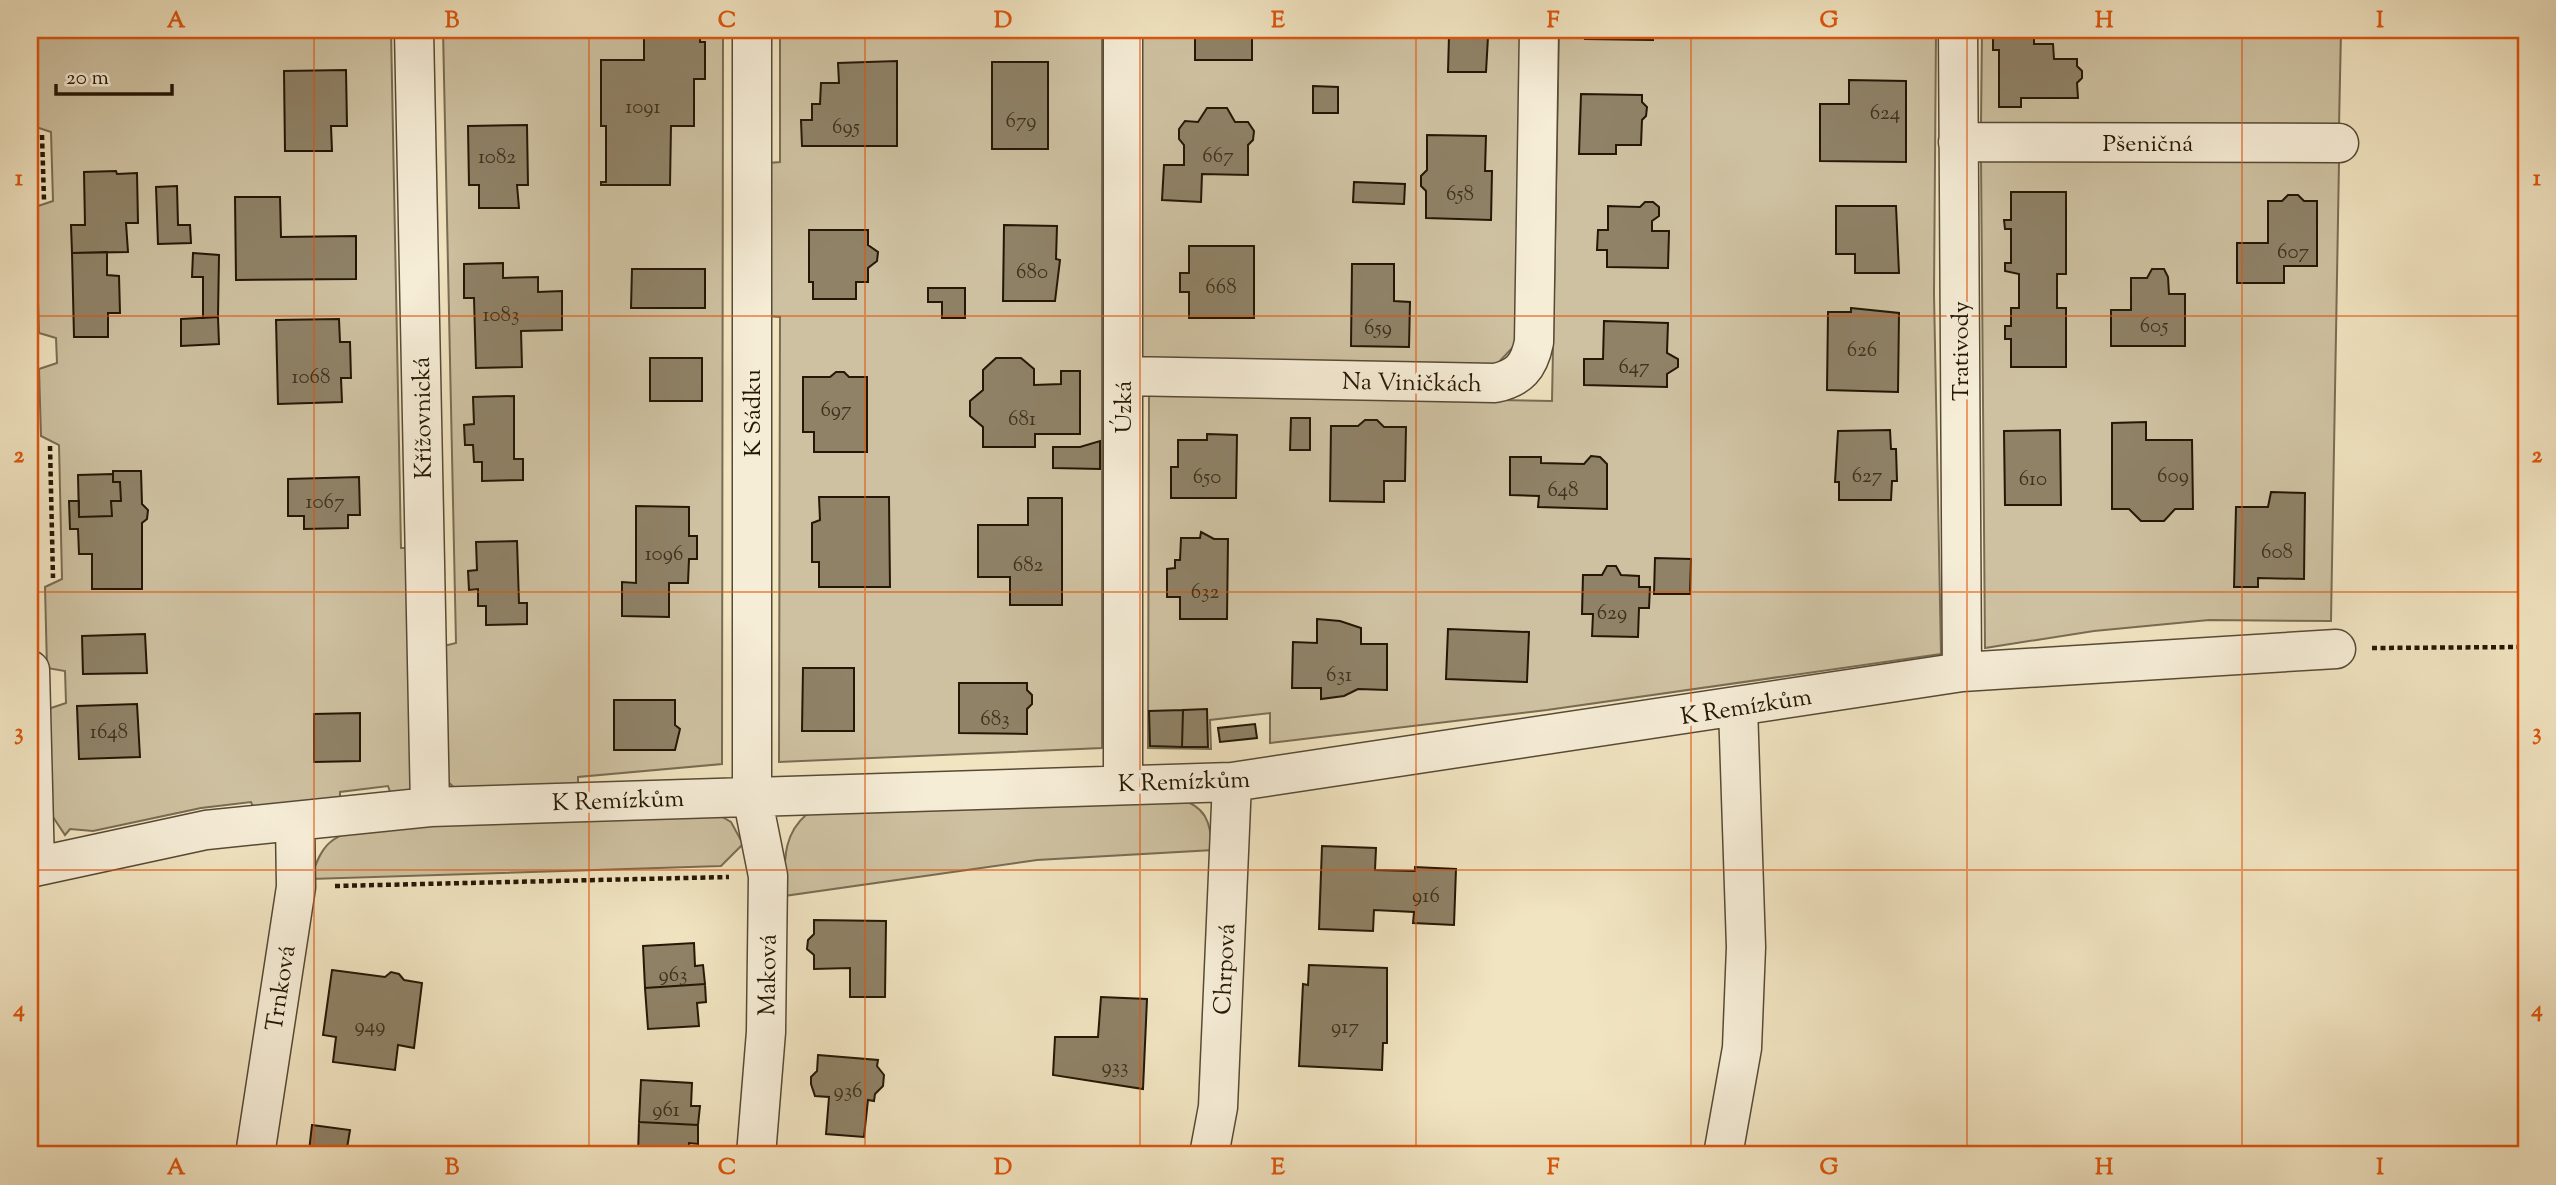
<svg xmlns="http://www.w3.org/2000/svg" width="2556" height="1185" font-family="'Sorts Mill Goudy',serif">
	<rect width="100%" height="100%" fill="#f1e4c1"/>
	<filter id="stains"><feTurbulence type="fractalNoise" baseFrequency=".00286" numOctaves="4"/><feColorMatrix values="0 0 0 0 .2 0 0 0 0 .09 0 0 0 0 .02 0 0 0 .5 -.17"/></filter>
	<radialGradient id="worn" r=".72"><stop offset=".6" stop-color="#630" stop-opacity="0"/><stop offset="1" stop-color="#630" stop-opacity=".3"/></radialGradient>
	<path fill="#cec1a1" stroke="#796c53" stroke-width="2" d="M30 30H391L401 548H411V791L392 797 388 786 340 792V801L255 812 251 802 201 808 93 831 70 829 65 835 51 814 48 709 66 703 65 671 47 668 45 587 62 579 59 445 41 436 39 369 57 363 56 338 39 333 35 207 53 201 51 132 33 126Z
		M443 30H723L722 764 578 777V787L460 793 445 779 440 647 456 643Z
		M780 30H1102V748L779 762 780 317 768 316V163L780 162Z
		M1137 30H1524L1518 342 1495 366 1137 358Z
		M1559 30H1936L1934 294 1941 654 1547 710 1270 743V713L1210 720 1211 749 1148 748 1149 394 1552 401Z
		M1982 30H2341L2339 127 1981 124Z
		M1981 158 2339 162 2331 621 2209 620 2094 631 1985 648Z
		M1178 798C1208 808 1209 821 1213 850L1037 860 784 896C785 864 781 836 807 814Z
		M717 814 731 822 743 844 721 866 311 879C322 842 330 838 366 826Z"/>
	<path fill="#8f8267" stroke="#241705" stroke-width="2" d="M126 30H154V32H126Z
		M644 30H700V42H705V79H694V126H671L670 185H601V182H606V126H601V60H644Z
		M1155 30H1252V60H1195V35H1155Z
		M1442 30H1494V37H1488L1486 72H1448L1449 36 1442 35Z
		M1585 30H1653V40L1585 39Z
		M1993 30H2034V44H2053L2054 59H2077V66L2082 71V78L2077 83 2078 98H2021V107H1999V50H1993Z
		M897 61V146H802L801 120H812V104H820L821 83H839L838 63Z
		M992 62H1048V149H992Z
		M346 70 347 126H331L332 151H285L284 71Z
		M1849 80 1906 81V162L1820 161V104H1849Z
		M1313 86 1338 87V113H1313Z
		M1581 94 1642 95V102L1647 107 1646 116 1642 120 1641 145H1616V154H1579Z
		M1207 108H1227L1235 122H1248L1254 131 1253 140 1248 145V175L1202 174 1201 202 1162 200 1164 165H1184V145L1179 139V129L1185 121 1198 122Z
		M527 125 528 185H517L519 208H479V185H469L468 126Z
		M1427 135 1486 136 1485 171H1492L1491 220 1426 218V191L1421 186V176L1427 170Z
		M116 171 117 174 137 173 138 223H126L128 252 72 253 71 225H85L84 172Z
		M1354 182 1405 184 1404 204 1353 202Z
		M177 186 178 225H190L191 243 158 244 156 187Z
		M2011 192H2066V274H2057V308H2066V367H2011V339H2005V326H2011V308H2019V274L2005 271V263H2011V229H2005L2004 220H2011Z
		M2288 195H2298L2304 201H2317V266H2284V283H2237V243H2268V201H2282Z
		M235 197H280L281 237 356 236V279L236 280Z
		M1645 202H1653L1659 207V216L1652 221V231H1669L1668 268 1607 267V250H1597L1598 230H1608V206L1640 207Z
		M1836 206H1896L1899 273H1855V254H1836Z
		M1004 225 1057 226 1056 259 1060 260 1055 301H1003Z
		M809 230H868V245L878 252 877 261 868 268V282H856V299H813V282H809Z
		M1189 246H1254V318H1189V292H1180V273H1189Z
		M107 252V275L119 276 120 313H108V337H74L72 253Z
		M193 253 219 255 218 317 203 318V277H192Z
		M503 263V278L538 277V292L562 291V330L521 331 522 367 476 368 474 298H464V264Z
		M1352 264H1394V301L1410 302 1409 347 1351 346Z
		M632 269H705V308H631Z
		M2152 269H2164L2168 277 2169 294H2185V346H2111V310H2131V278H2147Z
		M928 288H965V318H942V302H928Z
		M1851 308 1899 313 1898 392 1827 390 1828 312H1851Z
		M218 317 219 344 181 346V319Z
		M339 319 340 342H350L351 378H341L342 402 278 404 276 320Z
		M1604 321 1668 323 1667 353 1678 359V367L1667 374V387L1584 385V359H1603Z
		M650 358H702V401H650Z
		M996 358H1021L1034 369V385L1061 384V371H1080V434H1035V447H983V427L970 416V401L983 390V370Z
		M836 372H844L849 377H867V452H814V432H803V377H830Z
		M514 396V459H523V480L482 481V462H474L473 445H465L464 425 474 424 473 397Z
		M1291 418H1310V450H1290Z
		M1365 420H1377L1384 427H1406L1405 481H1384V502L1330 501 1331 426H1358Z
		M2146 422V440H2192L2193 509H2175L2164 521H2141L2129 509H2112V423Z
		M1890 430 1891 449H1896L1897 481H1892L1891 500H1839V482H1835L1838 431Z
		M2060 430 2061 505H2005L2004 431Z
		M1207 434 1237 435 1236 498H1171V467H1178V440H1207Z
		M1100 441V469L1053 468V447H1080Z
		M1591 456 1600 457 1607 464V509L1538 507 1539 496 1510 495V457H1541V463L1584 464Z
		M113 471H141L142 504 148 510 147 519 142 523V589H92V554H79L78 529H70L69 501H79V517L112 516 111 501H121L120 482H113Z
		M113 474V482H120L121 501H111L112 516 79 517 78 475Z
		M359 477 360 515H348V528L304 529V516H288V479Z
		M2271 492 2305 493 2304 579 2258 578V587H2234L2236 507H2268Z
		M819 497H889L890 587H819V562H812V523L820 520Z
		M1028 498H1062V605H1010V577H978V525H1028Z
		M636 506 689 507V536H697V559H689L688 583H669V617L622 616V582L636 583Z
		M1201 532 1214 539H1228L1227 619H1180V597H1167V569L1175 568V560H1180L1181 538H1200Z
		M517 541 519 603H527V624L486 625V606H478V589L469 590 468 571 477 570 476 542Z
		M1655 558 1691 559 1690 594H1654Z
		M1607 566H1616L1621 575 1639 576V587H1650L1649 608H1639L1638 637 1592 636 1593 614H1582L1583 575H1602Z
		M1317 619 1340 621 1361 628V644H1387V690L1358 689 1344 696 1321 699V688H1292L1293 642 1317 643Z
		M1448 629 1529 632 1527 682 1446 679Z
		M145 634 147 673 83 674 82 636Z
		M803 668H854V731H802Z
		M959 683H1027V690L1032 695V704L1027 709V734L959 733Z
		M614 700H675V725L680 729 675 750H614Z
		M137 704 140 757 79 759 77 706Z
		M1207 709 1208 747H1182L1183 710Z
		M1183 710 1182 747 1150 746 1149 711Z
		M360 713V761L314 762V714Z
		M1255 724 1257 738 1220 742 1218 728Z
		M1322 846 1376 848 1375 870 1415 871V867L1456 869 1454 925 1413 923 1414 912 1374 910 1373 931 1319 929Z
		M814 920 886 921 885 997H850V968L814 969V955L807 949 808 940 814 934Z
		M694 943 695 966 703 965 705 984 645 988 643 946Z
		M1309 965 1387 968V1043H1383L1382 1070 1299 1066 1303 984 1308 985Z
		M332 970 385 977 391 972 399 974 404 980 422 983 414 1048 398 1045 395 1070 333 1062 336 1037 323 1035Z
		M705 984 706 1002 697 1003 699 1026 648 1029 645 988Z
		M1101 997 1147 999 1143 1089 1053 1075 1055 1037H1098Z
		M818 1055 878 1060 877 1066 884 1075 883 1086 875 1094 874 1101 868 1100 864 1137 826 1134 829 1097 815 1096 811 1084V1077L817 1071Z
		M641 1080 692 1083 691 1106H700L698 1125 639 1122Z
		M639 1122 698 1125V1144L689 1143 688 1155H638Z
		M312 1125 350 1130 346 1154 355 1155H320L309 1151Z"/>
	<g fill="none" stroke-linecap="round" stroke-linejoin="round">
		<defs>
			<path id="street" d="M414 30 430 807
				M752 30V796L768 876 766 1032 756 1155
				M1123 30V784
				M1958 30 1962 672
				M1958 142 2339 143
				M1123 376 1495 383C1519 378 1529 367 1534 342L1539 30
				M30 670 35 867
				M30 868 206 830 430 807 1232 782 1962 672 2336 649
				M255 1155 296 887 295 821
				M1209 1155 1218 1107 1232 782
				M1723 1155 1742 1048 1746 947 1738 707"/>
		</defs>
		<use href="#street" stroke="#574a34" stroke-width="41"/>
		<path stroke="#241705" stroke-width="4.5" stroke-dasharray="5 3.5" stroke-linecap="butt" d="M42 135 44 200
			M50 446 53 578
			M2372 648 2526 647
			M335 886 729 877"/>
		<use href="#street" stroke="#f6edd7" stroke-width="38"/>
	</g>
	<path fill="none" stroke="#de560c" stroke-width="2" stroke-opacity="0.55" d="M314 30V1155M589 30V1155M865 30V1155M1140 30V1155M1416 30V1155M1691 30V1155M1967 30V1155M2242 30V1155M30 316H2526M30 592H2526M30 870H2526"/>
	<g text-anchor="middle" stroke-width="7" stroke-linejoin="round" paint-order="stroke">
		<g font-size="21" fill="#3f321e">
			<text x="643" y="113">1091</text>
			<text x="1885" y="119">624</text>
			<text x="1021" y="127">679</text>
			<text x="846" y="133">695</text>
			<text x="1218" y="162">667</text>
			<text x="497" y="163">1082</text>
			<text x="1460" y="200">658</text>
			<text x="2293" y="258">607</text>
			<text x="1032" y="278">680</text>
			<text x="1221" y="293">668</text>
			<text x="501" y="321">1083</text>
			<text x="2154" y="332">605</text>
			<text x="1378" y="334">659</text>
			<text x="1862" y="356">626</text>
			<text x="1634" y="373">647</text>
			<text x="311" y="383">1068</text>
			<text x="836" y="416">697</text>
			<text x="1022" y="425">681</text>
			<text x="1867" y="482">627</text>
			<text x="2173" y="482">609</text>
			<text x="1207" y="483">650</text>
			<text x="2033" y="485">610</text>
			<text x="1563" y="496">648</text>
			<text x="325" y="508">1067</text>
			<text x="2277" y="558">608</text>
			<text x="664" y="560">1096</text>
			<text x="1028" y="571">682</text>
			<text x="1205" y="598">632</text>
			<text x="1612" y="619">629</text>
			<text x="1339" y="681">631</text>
			<text x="995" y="725">683</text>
			<text x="109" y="738">1648</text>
			<text x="1426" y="902">916</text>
			<text x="673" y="981">963</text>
			<text x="370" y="1032">949</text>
			<text x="1345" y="1033">917</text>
			<text x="1115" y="1073">933</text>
			<text x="848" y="1097">936</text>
			<text x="666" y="1116">961</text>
		</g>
		<g font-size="24" fill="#241705" stroke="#f6edd7">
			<text x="2148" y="151">Pšeničná</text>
			<text transform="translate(1960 351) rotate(-90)" y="8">Trativody</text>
			<text transform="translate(1412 382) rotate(1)" y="8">Na Viničkách</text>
			<text transform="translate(1123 407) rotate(-90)" y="8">Úzká</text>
			<text transform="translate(752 413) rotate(-90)" y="8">K Sádku</text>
			<text transform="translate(422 418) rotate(-91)" y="8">Křížovnická</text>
			<text transform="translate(1746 706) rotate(-9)" y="8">K Remízkům</text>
			<text transform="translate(1184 781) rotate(-2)" y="8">K Remízkům</text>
			<text transform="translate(618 800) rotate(-2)" y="8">K Remízkům</text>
			<text transform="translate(1224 969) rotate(-87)" y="8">Chrpová</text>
			<text transform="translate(767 975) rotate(-89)" y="8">Maková</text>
			<text transform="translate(280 988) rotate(-81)" y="8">Trnková</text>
		</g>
	</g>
	<rect width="2556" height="1185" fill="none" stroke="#f1e4c1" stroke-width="77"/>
	<path d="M56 84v10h116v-10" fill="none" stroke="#241705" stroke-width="3.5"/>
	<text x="66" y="84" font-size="21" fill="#241705" stroke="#f6edd7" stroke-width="5" paint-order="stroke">20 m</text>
	<rect x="38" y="38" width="2480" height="1108" fill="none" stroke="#de560c" stroke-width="2.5"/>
	<g font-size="23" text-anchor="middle" font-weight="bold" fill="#de560c">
		<text x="176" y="27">A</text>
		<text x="452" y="27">B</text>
		<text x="727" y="27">C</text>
		<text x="1003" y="27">D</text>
		<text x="1278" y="27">E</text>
		<text x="1553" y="27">F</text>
		<text x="1829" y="27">G</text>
		<text x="2104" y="27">H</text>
		<text x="2380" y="27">I</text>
		<text x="19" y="185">1</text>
		<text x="2537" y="185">1</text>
		<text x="19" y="462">2</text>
		<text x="2537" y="462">2</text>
		<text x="19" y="739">3</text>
		<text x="2537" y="739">3</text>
		<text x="19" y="1016">4</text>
		<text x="2537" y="1016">4</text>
		<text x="176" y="1174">A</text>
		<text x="452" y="1174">B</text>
		<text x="727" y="1174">C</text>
		<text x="1003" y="1174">D</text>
		<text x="1278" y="1174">E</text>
		<text x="1553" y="1174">F</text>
		<text x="1829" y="1174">G</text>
		<text x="2104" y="1174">H</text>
		<text x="2380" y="1174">I</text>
	</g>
	<rect width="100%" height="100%" filter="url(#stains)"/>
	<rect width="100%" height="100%" fill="url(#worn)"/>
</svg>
